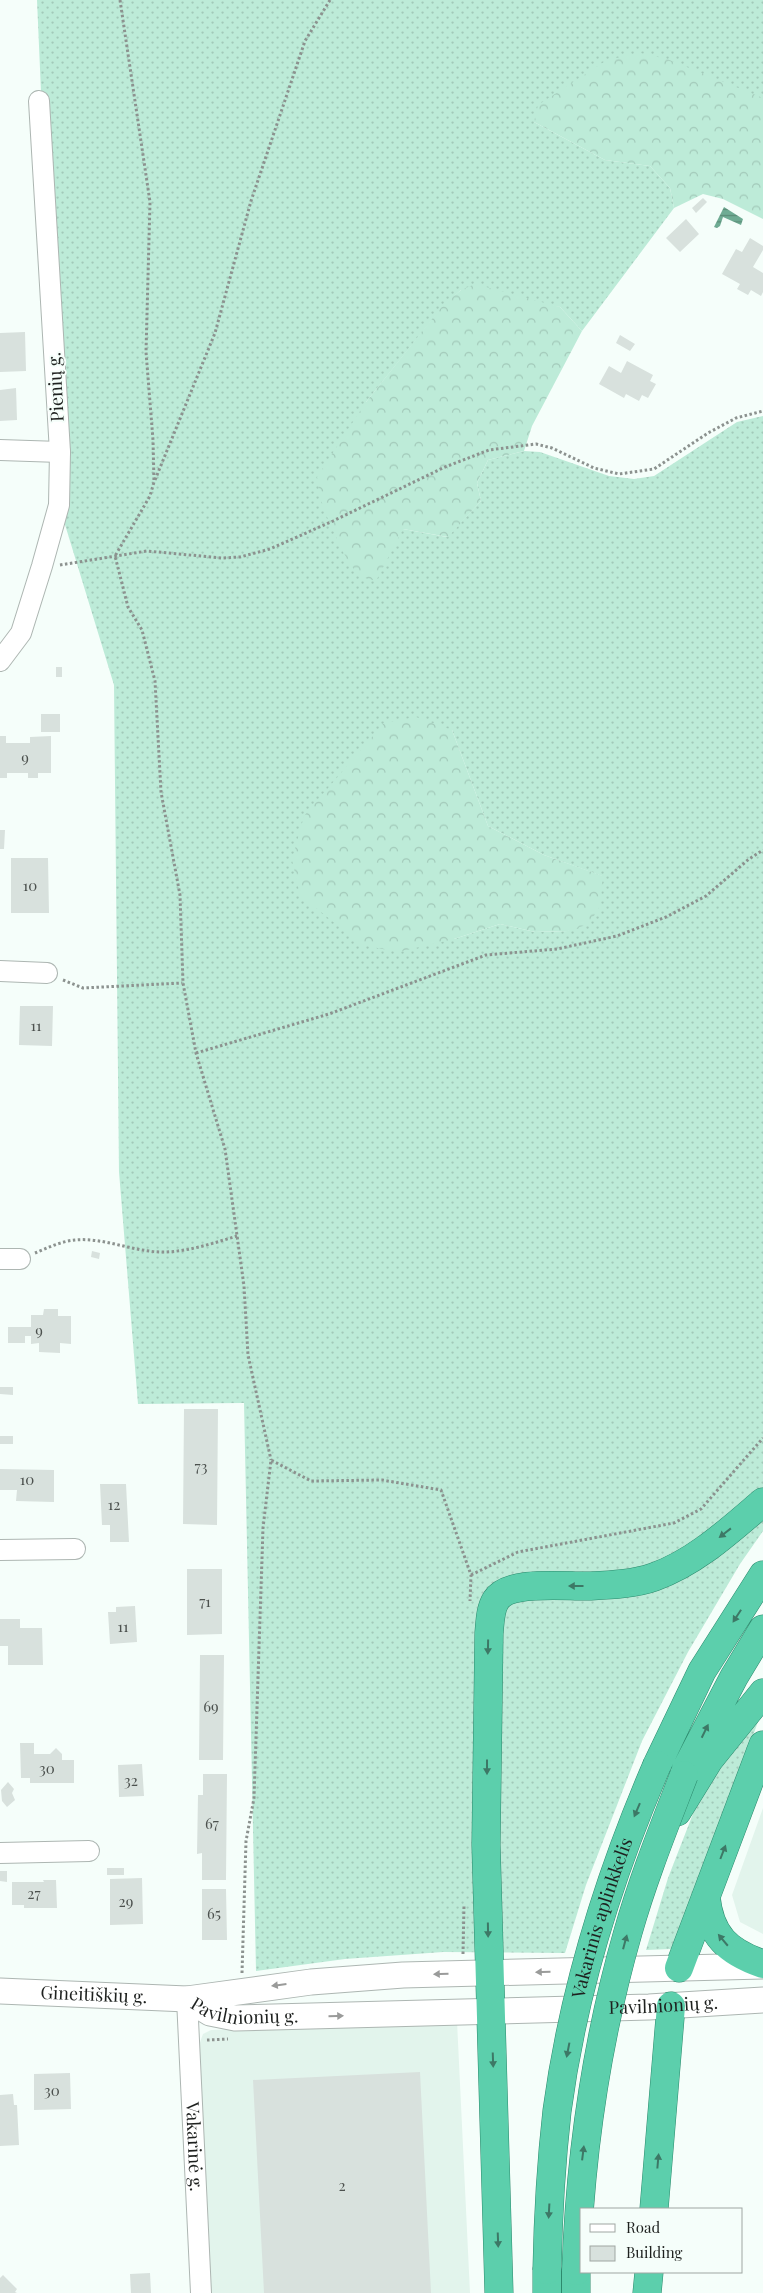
<svg xmlns="http://www.w3.org/2000/svg" width="763" height="2293" font-family="'Playfair Display',serif">
	<defs>
		<pattern id="grass-dots" width="8" height="8" patternUnits="userSpaceOnUse" patternTransform="scale(1.25)"><rect width="8" height="8" fill="#bdebd8"/><path d="M2 2h.1M6 6h.1" fill="none" stroke="#a2c9b9" stroke-width="1.8" stroke-linecap="round"/></pattern>
		<pattern id="forest-crowns" width="20" height="18" patternUnits="userSpaceOnUse" patternTransform="scale(1.25)"><rect width="20" height="18" fill="#bdebd8"/><path d="M2 6a3 3 0 1 1 6 0M12 15a3 3 0 1 1 6 0" fill="none" stroke="#a2c9b9"/></pattern>
		<pattern id="water-rules" width="6" height="5" patternUnits="userSpaceOnUse" patternTransform="scale(1.25)"><rect width="6" height="5" fill="#6fac94"/><path d="M0 2.5h6" fill="none" stroke="#5b8c78"/></pattern>
	</defs>
	<rect width="100%" height="100%" fill="#f5fefa"/>
	<path fill="#e2f4ec" d="M763 1808V1934L740 1922 732 1895Z
		M457 2021 470 2293H209L199 2045 203 2034 211 2030Z"/>
	<path fill="url(#grass-dots)" fill-rule="evenodd" d="M37 0H763V98L534 122 605 160 650 166 670 188 674 208 582 331 560 307 461 290 444 305 366 402 403 529 447 537 481 501 477 483 488 460 524 451 540 452 609 476 634 479 654 476 737 422 763 416V1531L740 1564 688 1652 642 1741 586 1885 565 1953 443 1952 345 1959 256 1971 244 1403 138 1404 119 1172 114 685 59 505ZM452 730 488 826 544 855 602 876 568 931 535 932 500 924 454 939Z
		M760 1716 680 1941 671 1949 646 1950 668 1878 703 1788Z"/>
	<path fill="url(#forest-crowns)" d="M640 53 667 59 763 98V219L723 199 703 194 674 208 670 188 650 166 605 160 534 122 538 105 607 60Z
		M475 284 560 307 582 331 532 426 524 451 488 460 477 483 481 501 448 537 403 529 376 581 358 576 343 552 323 508 317 477 366 402 444 304 461 290Z
		M416 717 452 730 488 826 544 855 603 876 600 906 589 924 568 931 535 932 500 924 454 939 398 952 362 945 300 895 292 860 304 816 384 723Z"/>
	<path fill="url(#water-rules)" d="M724 207 743 219 741 225 723 217 720 226 717 228 714 227Z"/>
	<path fill="#d8e1dd" d="M703 198 707 202 696 213 692 208Z
		M686 219 699 234 680 252 666 238Z
		M750 238 763 246V250L753 267 763 273V292L761 296 751 290 748 295 737 289 740 284 722 274 736 249 742 252Z
		M25 332 26 371 0 372V333Z
		M620 335 635 344 630 351 616 343Z
		M627 361 653 375 650 381 656 384 648 398 642 395 639 401 626 394 624 398 599 384 609 366 621 373Z
		M16 388 17 420 0 421V390Z
		M56 667H62V677H56Z
		M41 714H60V732H41Z
		M0 736H6V743H30V737L51 736V773H38V778H28V773H7V778H0Z
		M0 830H5L4 849H0Z
		M11 858H48L49 913H11Z
		M20 1006H53L52 1046 19 1045Z
		M92 1251 100 1253 99 1259 91 1257Z
		M44 1309H58V1316H71V1344L60 1343V1353L39 1352V1343L31 1344V1336H25V1343H8V1327H31V1315H43Z
		M0 1387H13V1395L0 1394Z
		M184 1409H218L217 1525 183 1524Z
		M0 1436H13V1444H0Z
		M0 1469 54 1470V1502L16 1501 17 1490H0Z
		M100 1484H126L129 1542H110V1525H102Z
		M187 1569H222V1634L187 1635Z
		M135 1606 137 1642 110 1644 108 1612H116V1607Z
		M0 1619H20V1628H42L43 1665H8V1646H0Z
		M200 1655H224L223 1760H199Z
		M20 1743H34V1754H50L56 1748 62 1754V1760H74V1783H30V1778H21Z
		M142 1764 144 1796 119 1797 118 1765Z
		M203 1774H227L226 1880H202V1853L197 1854 198 1795H203Z
		M8 1782 14 1789 12 1793 15 1800 7 1807 2 1801 1 1790Z
		M107 1868H124V1875H107Z
		M0 1871H7V1882L0 1881Z
		M142 1878 143 1924 110 1925V1879Z
		M43 1880H56L57 1908H24V1905H12V1882H44Z
		M202 1889H226L227 1940H202Z
		M420 2072 431 2293H264L253 2080Z
		M70 2073 71 2109 34 2110V2074Z
		M13 2094 14 2105H17L19 2145 0 2146V2095Z
		M150 2273 151 2293H131L130 2274Z
		M3 2275 17 2289 15 2292 17 2293H0V2278Z"/>
	<g fill="none" stroke-linecap="round" stroke-linejoin="round">
		<defs>
			<g id="minor">
				<path d="M0 450 60 452"/>
				<path d="M0 661 21 633 42 566 59 505 60 452 39 101"/>
				<path d="M0 971 47 973"/>
				<path d="M0 1259H20"/>
				<path d="M0 1550 75 1549"/>
				<path d="M0 1853 89 1851"/>
				<path id="s1" d="M187 1999 201 2293"/>
			</g>
			<g id="tertiary">
				<path id="s2" d="M0 1991 187 1999 311 1982 403 1975 763 1966"/>
				<path id="s3" d="M187 1999 210 2013 235 2018 649 2007 763 2000"/>
			</g>
			<path id="trunk" d="M657 1765 702 1671 763 1575
				M686 1769 734 1677 763 1629
				M677 1812 709 1760 763 1693
				M706 1897C710 1936 728 1952 763 1964
				M679 1968 763 1745
				M654 2209 671 2006
				M576 2271V2293
				M499 2293 486 1845 489 1633C490 1623 490 1609 496 1600 509 1579 568 1587 590 1586 611 1585 634 1584 654 1577 696 1562 730 1530 763 1502
				M547 2293V2270
				M647 2293 649 2272"/>
		</defs>
		<use href="#minor" stroke="#adb6b2" stroke-width="22"/>
		<use href="#tertiary" stroke="#adb6b2" stroke-width="27"/>
		<use href="#trunk" stroke="#2c8a6d" stroke-width="29"/>
		<path stroke="#8c928f" stroke-width="3" stroke-dasharray="2.5 2.5" stroke-linecap="butt" d="M120 0 150 202 146 352 153 440 154 482 150 496 115 556 128 607 142 630 155 681 161 792 180 895 183 983 196 1053 225 1149 244 1286 248 1355 271 1460
			M155 480 215 333 251 201 305 41 330 0
			M60 565 147 551 222 558 240 557 270 549 333 521 445 467 489 450 536 444 552 448 594 468 619 474 654 469 708 433 736 418 763 411
			M63 980 83 988 182 983
			M196 1053 329 1014 486 955 557 949 617 936 666 917 706 896 749 859 763 850
			M35 1253C47 1248 62 1241 75 1240 105 1237 135 1253 166 1252 190 1251 214 1243 237 1236
			M471 1575 518 1552 674 1523 701 1509 763 1438
			M463 1954 464 1905
			M242 1973 246 1841 254 1798 263 1528 271 1460 311 1481 382 1480 441 1490 471 1575 470 1601
			M207 2040 228 2039"/>
		<use href="#minor" stroke="#fff" stroke-width="20"/>
		<use href="#tertiary" stroke="#fff" stroke-width="25"/>
		<use href="#trunk" stroke="#5ccfac" stroke-width="28"/>
		<defs>
			<g id="trunk-bridge">
				<path id="s4" d="M547 2270C548 2217 551 2164 557 2111 573 1991 609 1876 657 1765"/>
				<path d="M576 2271C580 2156 596 2043 628 1932 643 1879 664 1827 684 1775"/>
			</g>
		</defs>
		<use href="#trunk-bridge" stroke="#2c8a6d" stroke-width="29" stroke-linecap="butt"/>
		<use href="#trunk-bridge" stroke="#5ccfac" stroke-width="28"/>
	</g>
	<defs><path id="oneway-solid" d="M-6-.8H1V-3.2L6.5 0L1 3.2V.8H-6Z" transform="scale(1.25)"/></defs>
	<g fill="#3d7866">
		<use href="#oneway-solid" transform="translate(725 1533) rotate(142)"/>
		<use href="#oneway-solid" transform="translate(576 1586) rotate(180)"/>
		<use href="#oneway-solid" transform="translate(737 1616) rotate(123)"/>
		<use href="#oneway-solid" transform="translate(488 1647) rotate(91)"/>
		<use href="#oneway-solid" transform="translate(705 1731) rotate(-64)"/>
		<use href="#oneway-solid" transform="translate(487 1767) rotate(90)"/>
		<use href="#oneway-solid" transform="translate(637 1810) rotate(113)"/>
		<use href="#oneway-solid" transform="translate(723 1852) rotate(-69)"/>
		<use href="#oneway-solid" transform="translate(488 1930) rotate(89)"/>
		<use href="#oneway-solid" transform="translate(723 1940) rotate(-130)"/>
		<use href="#oneway-solid" transform="translate(625 1942) rotate(-75)"/>
		<use href="#oneway-solid" transform="translate(568 2050) rotate(101)"/>
		<use href="#oneway-solid" transform="translate(493 2060) rotate(88)"/>
		<use href="#oneway-solid" transform="translate(583 2153) rotate(-83)"/>
		<use href="#oneway-solid" transform="translate(658 2161) rotate(-85)"/>
		<use href="#oneway-solid" transform="translate(549 2211) rotate(93)"/>
		<use href="#oneway-solid" transform="translate(498 2240) rotate(88)"/>
	</g>
	<g fill="#9a9b9a">
		<use href="#oneway-solid" transform="translate(543 1972) rotate(178)"/>
		<use href="#oneway-solid" transform="translate(441 1974) rotate(178)"/>
		<use href="#oneway-solid" transform="translate(279 1985) rotate(173)"/>
		<use href="#oneway-solid" transform="translate(336 2016) rotate(-2)"/>
	</g>
	<g text-anchor="middle" stroke-width="4" stroke-linejoin="round" paint-order="stroke">
		<g font-size="15" fill="#4c514e">
			<text x="25" y="763">9</text>
			<text x="30" y="891">10</text>
			<text x="36" y="1031">11</text>
			<text x="39" y="1336">9</text>
			<text x="201" y="1472">73</text>
			<text x="27" y="1485">10</text>
			<text x="114" y="1510">12</text>
			<text x="205" y="1607">71</text>
			<text x="123" y="1632">11</text>
			<text x="211" y="1712">69</text>
			<text x="47" y="1774">30</text>
			<text x="131" y="1786">32</text>
			<text x="212" y="1829">67</text>
			<text x="34" y="1899">27</text>
			<text x="126" y="1907">29</text>
			<text x="214" y="1919">65</text>
			<text x="52" y="2096">30</text>
			<text x="342" y="2191">2</text>
		</g>
		<g font-size="18" fill="#1e211f" stroke="#f5fefa">
			<text transform="translate(56 387) rotate(-93)" y="6">Pienių g.</text>
			<text dy="6" stroke="none"><textPath href="#s4" startOffset="358">Vakarinis aplinkkelis</textPath></text>
			<text dy="6" stroke="none"><textPath href="#s2" startOffset="94">Gineitiškių g.</textPath></text>
			<text dy="6" stroke="none"><textPath href="#s3" startOffset="481">Pavilnionių g.</textPath></text>
			<text dy="6" stroke="none"><textPath href="#s3" startOffset="61">Pavilnionių g.</textPath></text>
			<text dy="6" stroke="none"><textPath href="#s1" startOffset="148">Vakarinė g.</textPath></text>
		</g>
	</g>
	<rect x="580" y="2208" width="162" height="65" fill="#f5fefa" stroke="#9fa6a2"/>
	<rect x="590" y="2224" width="25" height="8" fill="#ffffff" stroke="#9fa6a2"/>
	<text x="626" y="2233" font-size="15" fill="#1e211f">Road</text>
	<rect x="590" y="2246" width="25" height="15" fill="#d8e1dd" stroke="#9fa6a2"/>
	<text x="626" y="2258" font-size="15" fill="#1e211f">Building</text>
</svg>
